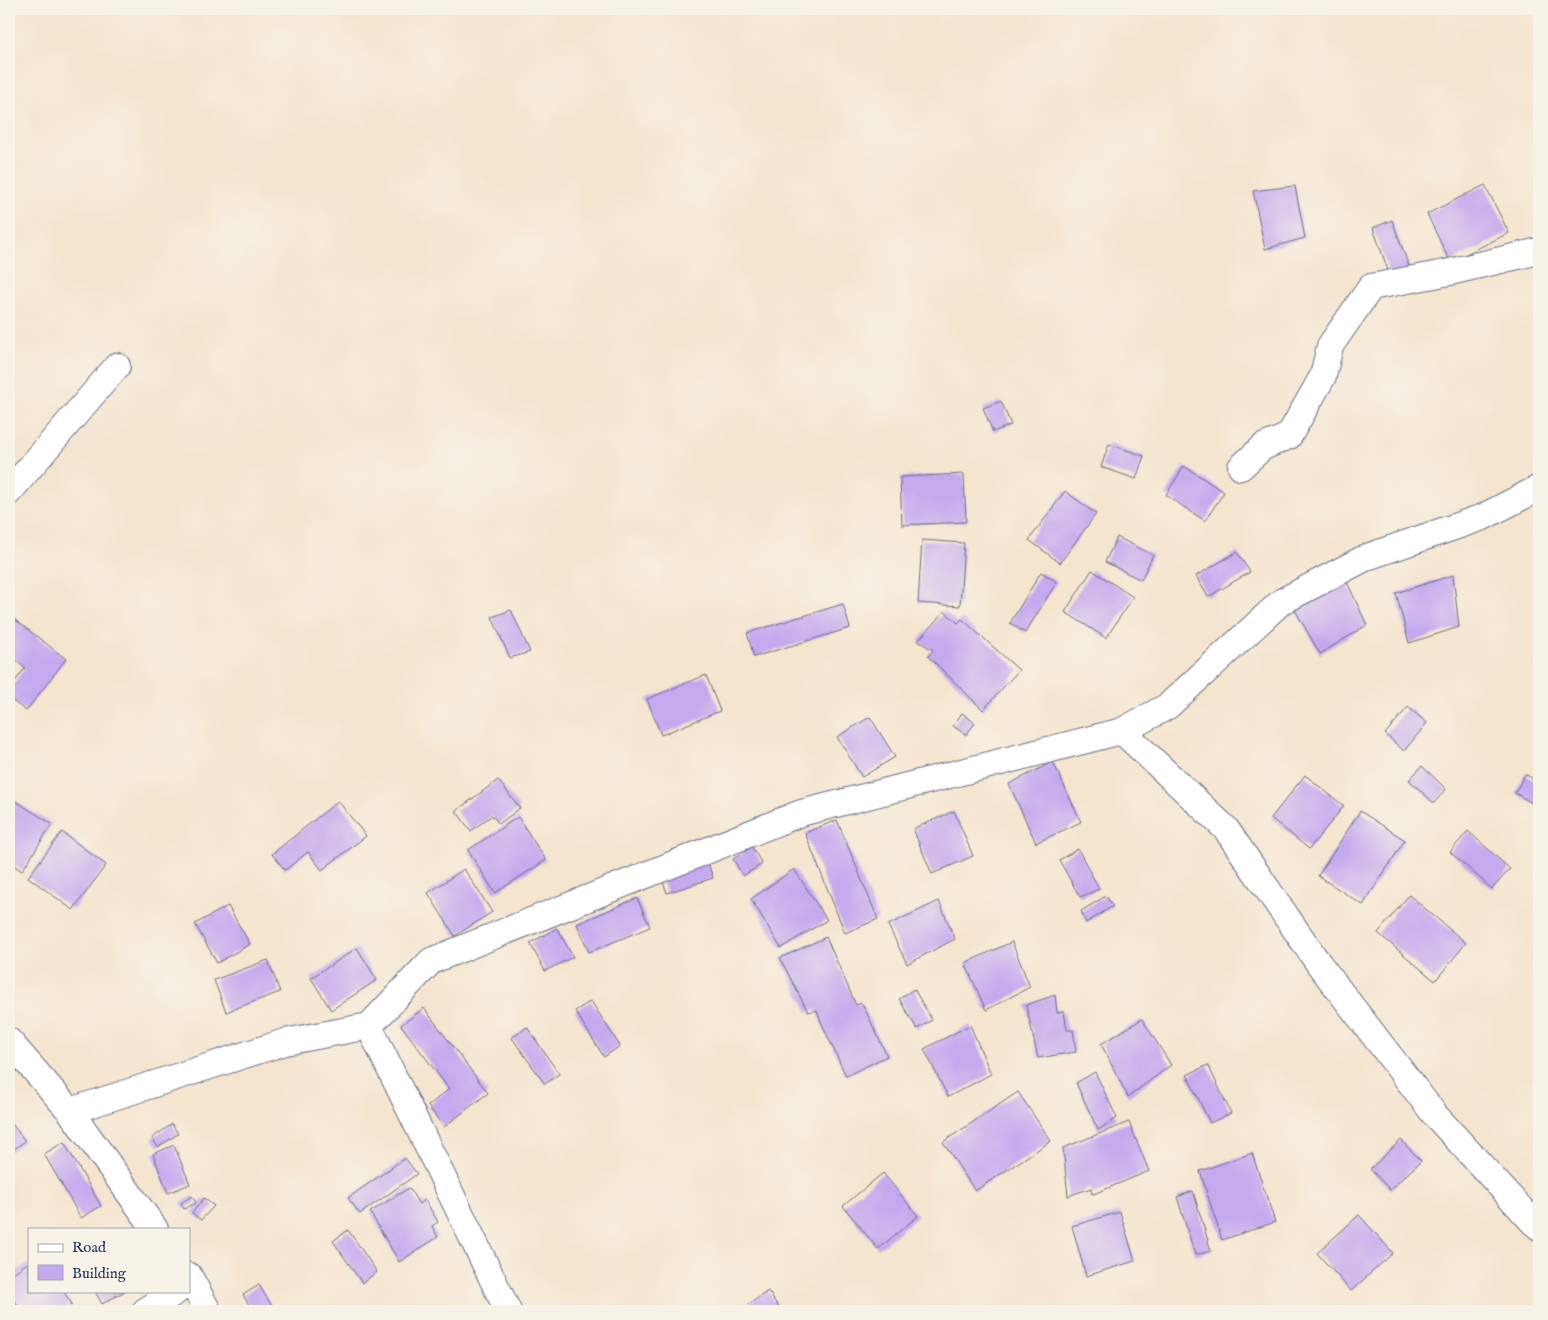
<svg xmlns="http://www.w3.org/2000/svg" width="1548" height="1320" font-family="'IM FELL English',serif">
	<rect width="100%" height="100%" fill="#f7f3e8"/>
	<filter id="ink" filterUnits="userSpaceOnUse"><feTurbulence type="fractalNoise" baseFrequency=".02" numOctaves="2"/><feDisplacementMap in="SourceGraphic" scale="10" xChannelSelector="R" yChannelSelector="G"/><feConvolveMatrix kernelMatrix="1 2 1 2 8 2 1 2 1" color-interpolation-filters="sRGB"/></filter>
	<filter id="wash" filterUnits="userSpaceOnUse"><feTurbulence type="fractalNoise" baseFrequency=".0096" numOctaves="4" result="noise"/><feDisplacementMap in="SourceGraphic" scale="20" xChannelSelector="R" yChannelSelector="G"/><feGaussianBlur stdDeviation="1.12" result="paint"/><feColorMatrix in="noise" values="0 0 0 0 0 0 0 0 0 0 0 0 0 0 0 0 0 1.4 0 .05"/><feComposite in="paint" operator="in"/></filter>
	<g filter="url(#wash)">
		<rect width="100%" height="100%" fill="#f5e4ce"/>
		<g id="blocks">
			<path fill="#c5a9ee" d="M1485 185 1509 233 1450 262 1427 214Z
				M1295 186 1305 238 1265 249 1253 191Z
				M1392 220 1410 269 1390 276 1373 228Z
				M1001 401 1011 425 993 432 983 408Z
				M1109 444 1144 456 1136 479 1101 467Z
				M1184 466 1224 492 1205 521 1166 495Z
				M964 474 966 522 902 525 900 477Z
				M1065 491 1096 514 1060 563 1029 540Z
				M1117 537 1153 555 1141 580 1105 562Z
				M922 540 964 543 960 606 918 603Z
				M1237 552 1250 572 1208 597 1196 576Z
				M1092 570 1133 597 1106 638 1065 612Z
				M1041 572 1057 582 1025 633 1010 623Z
				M1453 575 1459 627 1409 643 1396 593Z
				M1347 582 1367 625 1320 654 1295 610Z
				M843 604 850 628 754 657 747 633Z
				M511 610 530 652 510 658 492 617Z
				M944 611 958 623 962 619 1019 670 983 710 928 656 933 650 918 641Z
				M9 615 66 659 26 711 9 698V690L25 668 9 655Z
				M706 675 720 711 661 735 647 699Z
				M1408 707 1427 723 1404 751 1385 734Z
				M962 713 975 723 966 735 953 726Z
				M870 717 895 757 862 777 837 737Z
				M1053 762 1081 822 1036 843 1009 784Z
				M1422 766 1446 789 1434 803 1409 780Z
				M1525 774 1539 783V807L1515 793Z
				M1305 775 1344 806 1309 849 1271 818Z
				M498 780 520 808 499 824 492 815 471 831 456 811Z
				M9 797 52 824 22 871 9 862Z
				M338 801 366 836 322 870 308 852 285 870 272 854Z
				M954 811 973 856 932 874 913 829Z
				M1360 811 1405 840 1363 905 1318 876Z
				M518 817 546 860 495 893 468 850Z
				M837 820 878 919 845 933 805 833Z
				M1468 831 1510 869 1492 889 1450 852Z
				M62 832 106 865 73 910 28 877Z
				M752 847 762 864 743 876 733 859Z
				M1078 849 1099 889 1080 897 1059 860Z
				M707 860 713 878 667 893 661 876Z
				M464 869 492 912 455 936 428 893Z
				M794 869 827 920 781 948 751 899Z
				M1409 895 1466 943 1435 981 1378 933Z
				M1106 896 1113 906 1086 923 1081 911Z
				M637 898 650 927 589 952 577 924Z
				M939 901 955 939 907 964 888 925Z
				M228 906 250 944 217 963 195 924Z
				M557 928 573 957 545 971 530 943Z
				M826 937 856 1005 862 1003 887 1056 846 1076 821 1022 817 1010 808 1012 780 958Z
				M1012 942 1030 987 986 1010 965 963Z
				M357 948 377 980 331 1010 311 978Z
				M268 960 280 992 226 1012 214 980Z
				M914 989 932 1020 917 1029 899 999Z
				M1055 995 1057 1013 1064 1011 1067 1030H1073L1076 1052 1038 1058 1026 1005Z
				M591 1001 620 1046 604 1057 575 1011Z
				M424 1008 488 1093 444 1127 428 1106 449 1089 401 1025Z
				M1142 1019 1171 1065 1128 1097 1101 1044Z
				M970 1025 991 1074 948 1097 924 1049Z
				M527 1027 559 1074 545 1084 512 1038Z
				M1208 1065 1231 1113 1210 1123 1187 1075Z
				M1095 1072 1117 1118 1098 1130 1076 1083Z
				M1018 1092 1051 1141 975 1191 943 1142Z
				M9 1120 25 1141 9 1153Z
				M1129 1122 1149 1171 1096 1193 1092 1194 1091 1188 1068 1196 1063 1148Z
				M172 1124 178 1134 158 1147 152 1138Z
				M1401 1140 1421 1161 1390 1190 1370 1169Z
				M64 1142 101 1206 81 1218 44 1154Z
				M174 1145 190 1184 168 1193 153 1154Z
				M1252 1153 1275 1222 1222 1240 1200 1171Z
				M405 1158 417 1174 360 1214 348 1198Z
				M883 1173 918 1216 878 1249 843 1206Z
				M409 1188 419 1204 425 1200 438 1222 432 1226 438 1237 399 1262 370 1212Z
				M1193 1191 1211 1251 1195 1255 1177 1197Z
				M192 1196 196 1203 184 1209 181 1203Z
				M204 1198 214 1206 201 1220 192 1213Z
				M1120 1212 1135 1261 1086 1276 1072 1226Z
				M1359 1215 1393 1253 1351 1291 1317 1253Z
				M348 1230 377 1272 362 1283 333 1241Z
				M29 1262V1291H63L72 1304 61 1311H22L9 1293V1276Z
				M259 1285 275 1311H253L243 1295Z
				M95 1291H125L102 1304Z
				M768 1291 781 1311H739Z"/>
		</g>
	</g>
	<g filter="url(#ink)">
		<use href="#blocks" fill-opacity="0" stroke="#676e85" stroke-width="1"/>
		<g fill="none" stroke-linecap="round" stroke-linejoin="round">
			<defs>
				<path id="street" d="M1241 467 1263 447 1289 436 1323 376 1330 346 1371 287 1450 272 1539 251
					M9 492 117 366
					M1122 731 1226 829 1319 964 1435 1115 1533 1222 1539 1227
					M369 1026 508 1311
					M9 1041 70 1111 155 1229
					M70 1111 285 1042 369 1026 431 961 801 813 1122 731 1168 706 1281 602 1367 557 1483 517 1539 488
					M189 1276 208 1311
					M145 1311 177 1291"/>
			</defs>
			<use href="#street" stroke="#676e85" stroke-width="28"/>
			<use href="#street" stroke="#fff" stroke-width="26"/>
		</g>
	</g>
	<rect width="1548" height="1320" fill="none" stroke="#f7f3e8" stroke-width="30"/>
	<rect x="28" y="1228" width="162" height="65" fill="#f7f3e8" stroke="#9fa5b1"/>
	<rect x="38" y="1244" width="25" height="8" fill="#ffffff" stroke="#9fa5b1"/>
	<text x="72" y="1252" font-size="15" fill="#1b2f5e">Road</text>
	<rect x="38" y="1265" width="25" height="15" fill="#c5a9ee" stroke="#9fa5b1"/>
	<text x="72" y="1278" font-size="15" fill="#1b2f5e">Building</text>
</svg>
